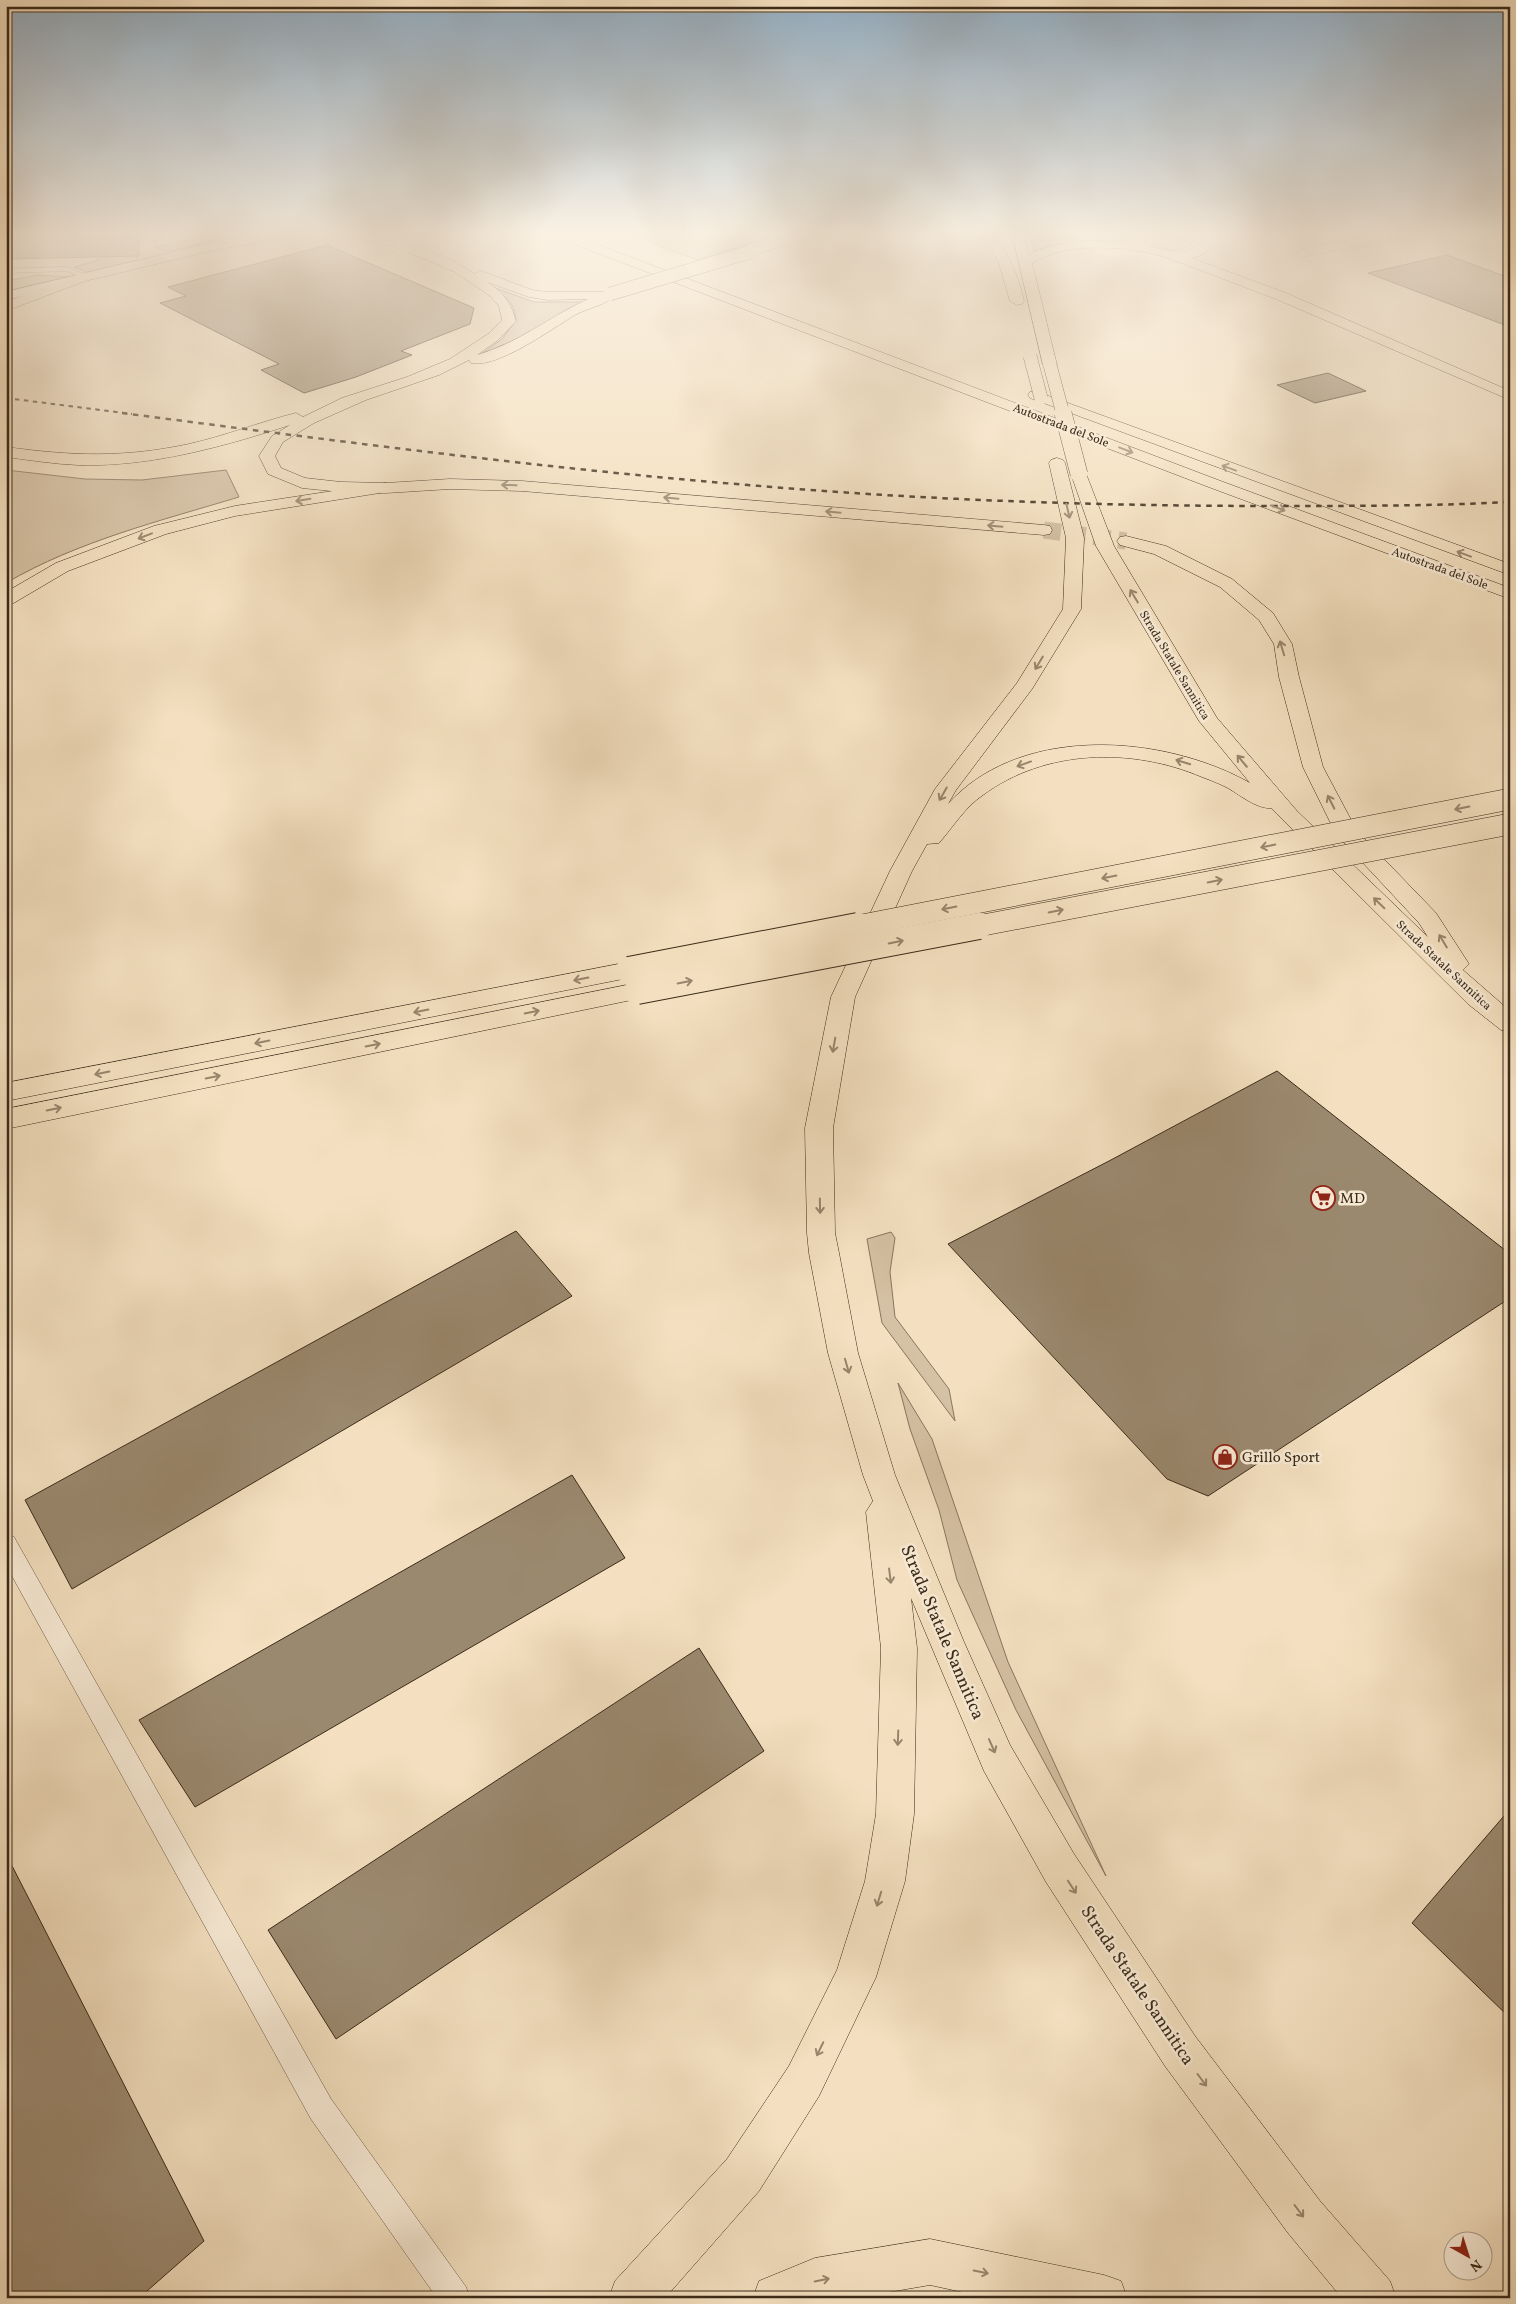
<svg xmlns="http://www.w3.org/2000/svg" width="1516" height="2304" font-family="Vollkorn,serif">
	<rect width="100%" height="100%" fill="#f4e0c0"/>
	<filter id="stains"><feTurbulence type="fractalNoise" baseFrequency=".004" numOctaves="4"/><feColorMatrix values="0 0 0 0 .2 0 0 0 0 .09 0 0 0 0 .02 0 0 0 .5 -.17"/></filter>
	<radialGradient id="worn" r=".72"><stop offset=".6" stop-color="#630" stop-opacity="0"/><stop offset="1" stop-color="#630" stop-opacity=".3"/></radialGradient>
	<path fill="#d5c1a3" stroke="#88765e" d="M113 233H139L132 246 138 260 87 272 74 267 98 260Z
		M222 233H246L167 252 155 247Z
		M625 233H785L697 260Z
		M1030 233H1118L1131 234 1125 239 1127 243C1095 241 1065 240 1034 251Z
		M1170 237 1182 239 1191 244C1182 253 1162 250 1152 243L1158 238Z
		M38 275 69 277 6 291V281Z
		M487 285 534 302H585L568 309 529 334 481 354 502 339 516 320C514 299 504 297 487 285Z
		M6 470 85 479 142 480 226 470 239 497C160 521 78 541 6 583Z
		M891 1232 895 1238 890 1272 895 1317 949 1389 955 1421 882 1323 867 1239Z
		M898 1383 932 1439 1008 1662 1106 1876 1016 1710 957 1580 939 1510 910 1429Z"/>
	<path fill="#9b896f" stroke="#3b2a18" d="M6 233H139V256L6 259Z
		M327 245 474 308 470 324 401 351 412 355 356 377 304 393 261 370 279 364 160 303 186 296 168 287Z
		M1447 255 1510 278V327L1368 273Z
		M1328 373 1366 391 1315 403 1277 385Z
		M1277 1071 1510 1254V1298L1208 1496 1167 1479 948 1244 1109 1161Z
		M516 1231 572 1296 72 1589 25 1500Z
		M572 1475 625 1558 195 1807 139 1720Z
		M699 1648 764 1751 336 2039 268 1930Z
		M1510 1809V2018L1412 1923Z
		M6 1854 204 2241 139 2298H6Z"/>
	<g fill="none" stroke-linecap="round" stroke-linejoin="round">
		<path stroke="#cfbc9e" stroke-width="17" stroke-dasharray="17 8" stroke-linecap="butt" d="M1044 530 1126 541"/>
		<defs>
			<path id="service" d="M251 233H262L226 246 219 244Z
				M67 267 91 277 87 279 66 271 6 273V269Z
				M6 1534 14 1537 331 2099 466 2287 470 2298H437L311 2119 6 1565Z"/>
			<path id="minor" d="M1384 233H1406L1400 237 1302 257 1296 253 1302 249Z"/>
			<path id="tertiary" d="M372 233H387L406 244 404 247H396Z"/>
			<path id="secondary" d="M81 274 85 275 87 278 85 281 6 300V292Z"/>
			<path id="primary" d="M274 233H301L295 237 219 249 85 281 6 311V302L77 275 219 241Z
				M346 233C384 230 443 253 475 274L480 271 484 272 532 290 548 292H603L610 290 616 294C608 305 587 308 575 315 553 328 497 369 471 363L469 360 439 375 366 400 314 423 283 442 275 456 281 468 305 478 341 482 386 483 450 479 522 481 1044 525 1050 526 1052 530 1050 534 1044 535 522 491 450 489 386 493 341 492 302 488 268 474 259 456 272 436 290 425C222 447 150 467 78 465 54 464 30 460 6 457V447C72 456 124 458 189 444 225 436 260 422 296 413L303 417 342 398 407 377 450 359 488 334 502 320 499 306 490 296 455 272 396 247 348 236ZM487 282 529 297 548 300 588 299C549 317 519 343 477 355L498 340 516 321C510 301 504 293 487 282Z
				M800 233H818L816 236 754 255H746L744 252 746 249Z
				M977 233H990C1009 251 1018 276 1024 301L1022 304 1017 305 1010 301 999 264 991 248Z
				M1012 233H1024L1029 255C1061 238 1097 240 1132 243L1133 236 1142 233H1158L1156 236 1143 241 1144 243C1160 251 1183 256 1199 245L1196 241 1174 236 1172 233H1193L1204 235 1212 246C1194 269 1162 255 1140 251 1121 248 1101 247 1082 248 1064 249 1048 255 1032 263L1057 365 1050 369 1043 365Z
				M1057 458 1063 460 1065 463 1084 538 1081 609 1032 689 956 790 948 804C1020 724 1163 734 1250 783L1199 721 1096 546 1071 474 1073 471H1085L1114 546 1217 718 1297 811 1428 937 1419 923 1336 834 1303 767 1279 677 1274 644 1259 620 1220 587 1154 554 1120 545 1117 541 1120 537 1126 536 1166 546 1232 579 1273 613 1292 644 1299 677 1323 767 1357 831 1436 913 1469 964 1463 970 1510 1011V1032L1501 1030 1468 1004 1271 808C1256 809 1239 794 1226 787 1218 783 1210 780 1202 777 1132 747 1045 749 983 795 965 807 953 827 939 843L927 844 912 871 855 997 833 1128 835 1233 839 1253 858 1353 895 1475 964 1642 1010 1745 1074 1854 1195 2036 1320 2201 1390 2281 1396 2298H1342L1288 2233 1165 2066 1046 1882 984 1771 911 1598 917 1648 914 1814 905 1881 876 1977 819 2096 759 2191 665 2298H609L615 2281 727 2159 789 2066 837 1970 865 1881 876 1814 881 1648 866 1512 873 1501 863 1475 828 1353 809 1253 807 1233 805 1128 831 997 890 871 935 789 1017 683 1063 609 1066 538 1049 463 1051 460Z
				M930 2239 1104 2275 1121 2281 1127 2298H990L930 2285 854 2298H753L759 2281 815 2258Z"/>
			<path id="trunk" d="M1167 249 1286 293 1510 391V400L1276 299 1163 256 1161 253Z
				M386 483 392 485 394 488 392 491 235 516 166 534 68 571 12 604 6 605V592L56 563 154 526 235 506Z
				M629 962 638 964 641 970 638 976 6 1101V1083Z
				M637 983 646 985 649 991 646 997 6 1129V1109Z"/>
			<path id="motorway" d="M551 233H567L1218 480 1510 588V599L1206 486 553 236Z
				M1035 391 1510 564V575L1030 398 1028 395 1030 392Z"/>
		</defs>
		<use href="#service" stroke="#695842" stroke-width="1"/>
		<use href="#minor" stroke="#695842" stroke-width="1"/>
		<use href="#tertiary" stroke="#695842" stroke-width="1"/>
		<use href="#secondary" stroke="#3b2a18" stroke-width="1"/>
		<use href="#primary" stroke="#3b2a18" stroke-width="1"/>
		<use href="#trunk" stroke="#3b2a18" stroke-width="1"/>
		<use href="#motorway" stroke="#3b2a18" stroke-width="1"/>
		<use href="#service" fill="#f8ebd6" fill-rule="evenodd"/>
		<use href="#minor" fill="#f8ebd6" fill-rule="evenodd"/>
		<use href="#tertiary" fill="#f8ebd6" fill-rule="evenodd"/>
		<use href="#secondary" fill="#f8ebd6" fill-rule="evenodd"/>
		<use href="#primary" fill="#f4e0c0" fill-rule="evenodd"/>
		<use href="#trunk" fill="#f4e0c0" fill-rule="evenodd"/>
		<use href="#motorway" fill="#f4e0c0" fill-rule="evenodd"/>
		<path stroke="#3b2a18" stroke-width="2" stroke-dasharray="4.5 4.5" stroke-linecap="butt" d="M6 398 132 414"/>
		<path stroke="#3b2a18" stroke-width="2.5" stroke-dasharray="5.5 5.5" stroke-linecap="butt" d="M122 413C330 440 539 468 748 485 922 500 1097 506 1272 506 1351 506 1431 506 1510 502"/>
		<defs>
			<path id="primary-bridge-far1" d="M610 294 750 252
				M1030 356 1041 398
				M1050 365 1063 414"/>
			<path id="primary-bridge" d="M1063 413 1079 474"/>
			<path id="trunk-bridge-far1" d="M852 927 1510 799
				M973 927 1510 824"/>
			<path id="trunk-bridge" d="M629 970 858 926
				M637 991 979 926"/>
		</defs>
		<use href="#primary-bridge-far1" stroke="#3b2a18" stroke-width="14" stroke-linecap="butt"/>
		<use href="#primary-bridge" stroke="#3b2a18" stroke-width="18" stroke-linecap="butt"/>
		<use href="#trunk-bridge-far1" stroke="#3b2a18" stroke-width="22" stroke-linecap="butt"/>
		<use href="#trunk-bridge" stroke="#3b2a18" stroke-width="28" stroke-linecap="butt"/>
		<use href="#primary-bridge-far1" stroke="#f4e0c0" stroke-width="13"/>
		<use href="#primary-bridge" stroke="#f4e0c0" stroke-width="17"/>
		<use href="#trunk-bridge-far1" stroke="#f4e0c0" stroke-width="21"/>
		<use href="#trunk-bridge" stroke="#f4e0c0" stroke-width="26"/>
	</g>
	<defs><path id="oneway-shaft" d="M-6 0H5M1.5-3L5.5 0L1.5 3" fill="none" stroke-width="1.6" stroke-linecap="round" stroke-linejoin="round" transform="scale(1.25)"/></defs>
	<g stroke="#98856c">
		<use href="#oneway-shaft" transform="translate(1126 450) rotate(21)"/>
		<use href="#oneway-shaft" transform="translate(1229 468) rotate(-160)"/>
		<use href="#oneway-shaft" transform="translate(509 485) rotate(-179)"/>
		<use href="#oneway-shaft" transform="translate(671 498) rotate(-175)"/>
		<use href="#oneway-shaft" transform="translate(303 500) rotate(171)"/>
		<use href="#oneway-shaft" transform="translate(1278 508) rotate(21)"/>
		<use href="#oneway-shaft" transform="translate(1068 511) rotate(77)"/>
		<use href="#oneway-shaft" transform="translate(833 512) rotate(-175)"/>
		<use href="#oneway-shaft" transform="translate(995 526) rotate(-175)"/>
		<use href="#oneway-shaft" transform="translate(145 536) rotate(159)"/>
		<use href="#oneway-shaft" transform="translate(1464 554) rotate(-160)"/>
		<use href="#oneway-shaft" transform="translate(1134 596) rotate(-121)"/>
		<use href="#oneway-shaft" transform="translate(1282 648) rotate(-107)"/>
		<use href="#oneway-shaft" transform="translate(1039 663) rotate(121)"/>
		<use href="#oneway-shaft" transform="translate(1242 761) rotate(-130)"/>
		<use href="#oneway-shaft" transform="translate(1183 762) rotate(-163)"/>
		<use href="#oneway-shaft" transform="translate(1024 764) rotate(160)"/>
		<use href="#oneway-shaft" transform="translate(943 794) rotate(120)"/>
		<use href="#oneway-shaft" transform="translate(1331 802) rotate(-117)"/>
		<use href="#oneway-shaft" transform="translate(1462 808) rotate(169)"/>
		<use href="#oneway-shaft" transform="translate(1268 846) rotate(169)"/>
		<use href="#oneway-shaft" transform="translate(1109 877) rotate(169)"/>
		<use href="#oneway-shaft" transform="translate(1215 881) rotate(-11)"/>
		<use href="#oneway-shaft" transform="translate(1379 903) rotate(-136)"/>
		<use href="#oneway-shaft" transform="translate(949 908) rotate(169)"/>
		<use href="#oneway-shaft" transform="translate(1056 911) rotate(-11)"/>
		<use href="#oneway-shaft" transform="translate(1443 941) rotate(-121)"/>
		<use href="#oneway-shaft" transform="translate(896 942) rotate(-11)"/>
		<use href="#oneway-shaft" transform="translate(581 979) rotate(169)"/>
		<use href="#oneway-shaft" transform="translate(685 982) rotate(-11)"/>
		<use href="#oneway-shaft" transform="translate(421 1011) rotate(169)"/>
		<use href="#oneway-shaft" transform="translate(532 1012) rotate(-11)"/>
		<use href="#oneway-shaft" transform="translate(262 1042) rotate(169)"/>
		<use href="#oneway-shaft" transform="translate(373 1045) rotate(-11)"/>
		<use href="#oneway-shaft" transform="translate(834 1045) rotate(100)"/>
		<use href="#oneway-shaft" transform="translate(102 1073) rotate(169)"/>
		<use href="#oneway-shaft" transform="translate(213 1077) rotate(-11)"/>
		<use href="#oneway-shaft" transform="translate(54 1109) rotate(-11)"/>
		<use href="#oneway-shaft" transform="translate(820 1206) rotate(89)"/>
		<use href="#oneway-shaft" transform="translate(847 1366) rotate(74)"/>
		<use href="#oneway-shaft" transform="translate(890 1576) rotate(83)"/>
		<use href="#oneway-shaft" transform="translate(898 1738) rotate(92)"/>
		<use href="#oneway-shaft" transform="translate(992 1746) rotate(66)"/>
		<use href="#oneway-shaft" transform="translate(1072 1887) rotate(57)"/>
		<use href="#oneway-shaft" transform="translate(879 1899) rotate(107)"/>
		<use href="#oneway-shaft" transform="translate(820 2049) rotate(116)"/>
		<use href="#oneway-shaft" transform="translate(1202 2080) rotate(53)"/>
		<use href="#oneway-shaft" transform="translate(1299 2211) rotate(53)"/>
		<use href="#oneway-shaft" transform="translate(981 2272) rotate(11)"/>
		<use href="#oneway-shaft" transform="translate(822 2280) rotate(-11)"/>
	</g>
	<linearGradient id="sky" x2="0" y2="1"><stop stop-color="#93adc1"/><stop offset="0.42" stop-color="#faf1e3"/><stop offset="1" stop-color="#faf1e3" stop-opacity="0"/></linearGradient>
	<rect width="1516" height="555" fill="url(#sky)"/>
	<defs>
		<symbol id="supermarket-ring" viewBox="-11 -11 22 22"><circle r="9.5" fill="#f8ebd6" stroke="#8f2418" stroke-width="1.5"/><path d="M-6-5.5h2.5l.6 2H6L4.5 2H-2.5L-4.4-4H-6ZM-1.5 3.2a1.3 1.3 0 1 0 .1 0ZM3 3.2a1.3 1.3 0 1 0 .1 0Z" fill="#8f2418"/></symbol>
		<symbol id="shop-ring" viewBox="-11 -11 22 22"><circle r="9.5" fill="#f8ebd6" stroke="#8f2418" stroke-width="1.5"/><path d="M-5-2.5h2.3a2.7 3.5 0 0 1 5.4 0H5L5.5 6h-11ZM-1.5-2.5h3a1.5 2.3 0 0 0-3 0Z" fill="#8f2418"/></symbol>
	</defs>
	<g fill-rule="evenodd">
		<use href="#supermarket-ring" x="1309" y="1184" width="28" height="28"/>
		<use href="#shop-ring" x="1211" y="1443" width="28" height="28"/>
	</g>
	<g text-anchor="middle" stroke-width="5" stroke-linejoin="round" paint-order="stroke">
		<g font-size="12" fill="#3b2a18" stroke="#f8ebd6">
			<text transform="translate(1061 425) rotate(21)" y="4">Autostrada del Sole</text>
			<text transform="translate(1440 568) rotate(20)" y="4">Autostrada del Sole</text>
			<text transform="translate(1175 665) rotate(59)" y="4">Strada Statale Sannitica</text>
			<text transform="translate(1444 965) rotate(43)" y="4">Strada Statale Sannitica</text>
		</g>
		<g font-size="15" fill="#3b2a18" stroke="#f8ebd6" text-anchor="start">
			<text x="1340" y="1203">MD</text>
			<text x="1242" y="1462">Grillo Sport</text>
		</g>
		<g font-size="18" fill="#3b2a18" stroke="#f8ebd6">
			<text transform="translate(943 1632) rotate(67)" y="6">Strada Statale Sannitica</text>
			<text transform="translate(1138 1985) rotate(56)" y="6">Strada Statale Sannitica</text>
		</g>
	</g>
	<rect width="1516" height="2304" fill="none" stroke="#f4e0c0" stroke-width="25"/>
	<rect x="8" y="8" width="1501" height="2289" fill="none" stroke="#3b2a18" stroke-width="2.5"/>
	<rect x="12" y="12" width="1491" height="2279" fill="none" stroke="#3b2a18"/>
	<g transform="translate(1468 2256) rotate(141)"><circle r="24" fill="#f8ebd6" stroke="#ac9e8a"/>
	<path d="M0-4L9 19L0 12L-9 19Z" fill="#8f2418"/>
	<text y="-8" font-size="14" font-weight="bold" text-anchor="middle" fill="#3b2a18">N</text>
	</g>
	<rect width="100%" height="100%" filter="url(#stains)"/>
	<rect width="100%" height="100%" fill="url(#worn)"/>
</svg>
